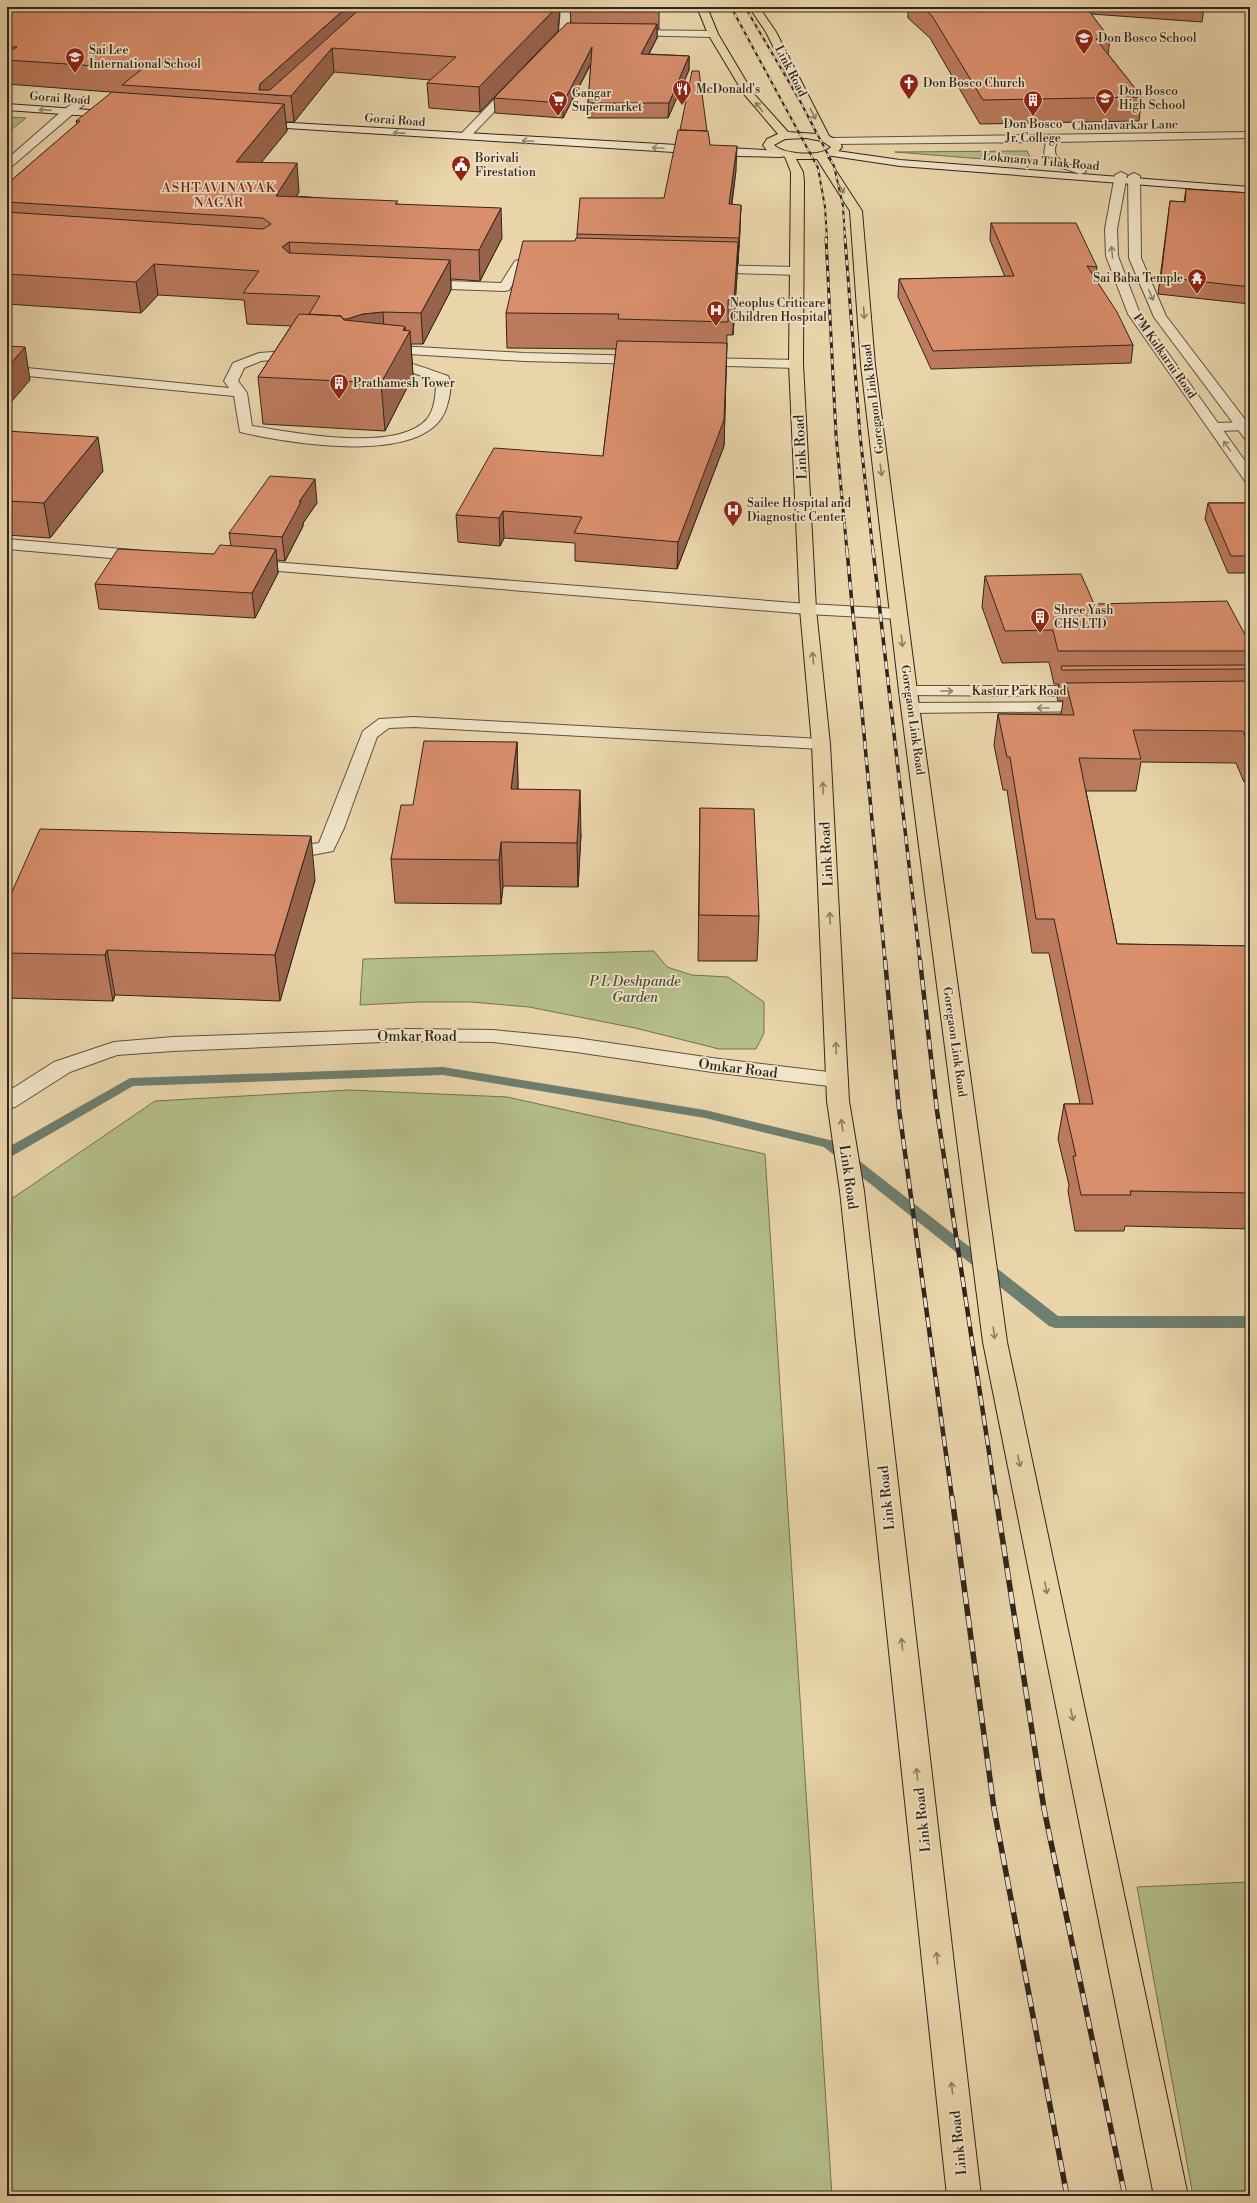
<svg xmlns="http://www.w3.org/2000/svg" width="1257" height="2203" font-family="'Libre Bodoni',serif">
	<rect width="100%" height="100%" fill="#ead5ab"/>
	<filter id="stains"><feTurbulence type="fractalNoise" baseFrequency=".005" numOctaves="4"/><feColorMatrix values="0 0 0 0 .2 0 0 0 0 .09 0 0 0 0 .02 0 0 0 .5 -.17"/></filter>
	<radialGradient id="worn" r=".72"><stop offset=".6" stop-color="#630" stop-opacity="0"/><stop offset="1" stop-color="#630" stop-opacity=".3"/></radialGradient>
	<path fill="#b4be8b" stroke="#727254" d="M7 117 26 118 7 133Z
		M1027 151 1033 163 895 152Z
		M654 951 667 967 692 975 728 977 764 1002V1033L756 1049H719L635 1028 529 1007 471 1002H420L360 1005 363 959Z
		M349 1090 507 1097 765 1154 832 2196H7V1202L155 1101Z
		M1250 1882V2196H1193L1137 1887Z"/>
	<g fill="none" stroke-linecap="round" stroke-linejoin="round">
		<path fill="#6e7e6f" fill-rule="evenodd" d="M443 1067 705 1110 834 1141 1058 1316H1250V1328H1055L1049 1326 824 1147 705 1118 443 1075 133 1086 7 1159V1148L130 1078Z"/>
		<defs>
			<path id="minor" d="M561 7H571L569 33 551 51H545V47L559 32Z
				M627 30 713 31 718 34 713 37 624 35V31Z
				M516 80 520 81V85L468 139H460L459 137 460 135 512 81Z
				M83 97 88 100 87 102 11 167 7 168V159L63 110Z
				M519 260H544L550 264 544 268H523L509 290 505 291 421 288 415 284 421 280 501 283 515 261Z
				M708 265 797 267 803 271 797 275 704 272 702 269Z
				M381 345 524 353 645 356 652 360 645 364 524 361 376 352 374 349Z
				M301 350 306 351 308 354 306 357 261 361 244 368 238 381 247 393 252 426C292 432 396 454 427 419 435 409 436 393 436 381L405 370 378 366 376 363C385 351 435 372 448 376 453 384 449 400 446 409 426 467 286 443 240 432L234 396 7 374V366L229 388 224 381 233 363 259 353Z
				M697 358 796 360 803 364 796 368 692 365 690 362Z
				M1250 422V430L1214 431 1207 427 1214 423Z
				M7 539 145 551 151 553 153 556 151 559 145 561 7 549Z
				M247 560 808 604 899 609 905 611 907 614 905 617 899 619 808 614 241 568 239 565 241 562Z
				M908 686H1087L1093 687 1096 691 1093 695 1087 696 902 695 899 691 902 687Z
				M1093 702 1099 703 1102 707 1099 711 911 713 905 712 902 708 905 704 911 703Z
				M414 717 821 739 827 740 830 744 827 748 821 749 414 727 389 728 377 737 344 828 333 851 291 859 276 857 273 853 276 849 319 843 363 731 379 719Z
				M405 1029 493 1030 576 1038 712 1058 837 1073 845 1075 848 1080 845 1085 837 1087 712 1072 576 1052 493 1042 405 1041 173 1051 117 1055 70 1072 15 1107 7 1109V1092L54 1062 114 1042 173 1037Z"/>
			<path id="tertiary" d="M1250 132V138L1057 142C1048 161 1070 165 1084 169L1086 171 1084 173 1080 174 1051 164 1044 153 1046 142 832 144 827 141 832 138Z
				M1121 172 1127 175 1117 229 1118 256 1140 314 1250 468V482L1245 481 1128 314 1106 256 1105 229 1115 175Z
				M1134 173 1140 176 1141 258 1166 316 1250 426V440L1245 439 1154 317 1129 258 1128 176Z"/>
			<path id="secondary" d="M7 104 117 112 122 115 117 118 7 110Z
				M257 121 781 151 786 154 781 157 738 156 253 126 252 124Z
				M830 150 900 160 1250 187V193L900 166 826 155 825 153Z"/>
			<path id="primary" d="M697 7H707L718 34 753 93 788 132 817 134 766 32 749 7H759L776 32 829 136 840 142 842 147 836 154 827 157 862 211 875 365 917 691 1007 1342 1188 2196H1154L983 1342 899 691 861 365 850 211 817 159H796L803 172 804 181 803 364 816 609 830 744 849 1101 864 1191 981 2196H947L840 1191 827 1101 812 744 800 609 789 364 791 172 785 157 768 152 763 145 767 139 778 134 744 94 708 34ZM806 138 822 141 831 147C822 157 784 155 774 145L785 139Z"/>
		</defs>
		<use href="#minor" stroke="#5e5140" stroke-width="2"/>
		<use href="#tertiary" stroke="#5e5140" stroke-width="2"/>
		<use href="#secondary" stroke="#2f251d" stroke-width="2"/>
		<use href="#primary" stroke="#2f251d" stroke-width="2"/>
		<use href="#minor" fill="#f1e4c8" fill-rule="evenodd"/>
		<use href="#tertiary" fill="#f1e4c8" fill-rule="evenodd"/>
		<use href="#secondary" fill="#f1e4c8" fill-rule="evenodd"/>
		<use href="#primary" fill="#ead5ab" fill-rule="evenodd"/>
		<defs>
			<path id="rail-far4" d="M731 7 818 168 825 207 827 239
				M745 7 800 101 834 166 843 206 845 239"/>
			<path id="rail-far3" d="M826 238 836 435 847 551
				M845 238 860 435 873 551"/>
			<path id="rail-far2" d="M847 550 885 961
				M873 550 920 961"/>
			<path id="rail-far1" d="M885 960 899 1109 952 1498
				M920 960 937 1111 996 1498"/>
			<path id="rail" d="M952 1497 994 1809 1067 2196
				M996 1497 1044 1809 1125 2196"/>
		</defs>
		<use href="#rail-far4" stroke="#2f251d" stroke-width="2"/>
		<use href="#rail-far3" stroke="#2f251d" stroke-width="3"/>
		<use href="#rail-far2" stroke="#2f251d" stroke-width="3.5"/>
		<use href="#rail-far1" stroke="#2f251d" stroke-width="4.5"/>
		<use href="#rail" stroke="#2f251d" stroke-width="5.5"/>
		<use href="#rail-far4" stroke="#f1e4c8" stroke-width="1.5" stroke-dasharray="4" stroke-linecap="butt"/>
		<use href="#rail-far3" stroke="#f1e4c8" stroke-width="2" stroke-dasharray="5.5" stroke-linecap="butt"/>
		<use href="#rail-far2" stroke="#f1e4c8" stroke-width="2.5" stroke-dasharray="8" stroke-linecap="butt"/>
		<use href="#rail-far1" stroke="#f1e4c8" stroke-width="3" stroke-dasharray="10" stroke-linecap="butt"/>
		<use href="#rail" stroke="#f1e4c8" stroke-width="4" stroke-dasharray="12" stroke-linecap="butt"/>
	</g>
	<path fill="#bb7a5d" stroke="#2f251d" d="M7 7H560L558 31 480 112 429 108 427 83 431 80 334 72 294 122H286L287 131 261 162 299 192 296 196 398 204 502 238 480 281 451 279V290L423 344H411L413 376 385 431 263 424 258 377 291 326 247 324 244 300 158 295 141 313 7 304V184L77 124 76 121 123 93 7 84Z
		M570 7H659V29H657V38L649 54 689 56V70L668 118H588V103L591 64 563 118 495 113 494 98 571 23Z
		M908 7H1204L1202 22 1091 14 1110 39 1108 54 1142 97 1139 121 980 124 930 38 908 18Z
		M707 131 710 145 736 170 732 204 740 230 733 335H727L724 446 677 569 575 561V543L504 538 500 546 458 542 456 515 603 456 616 349 507 348 506 313 575 241 577 238V234L664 198Z
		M1186 189 1250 193V304L1158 294 1170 201 1184 202Z
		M991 223 1097 267 1095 278 1133 345 1131 363 931 369 898 297 899 279 1005 277 990 240Z
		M7 431 103 471 50 538 7 535Z
		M317 503 303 523V526L285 561 277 560 278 573 255 618 99 609 95 584 214 554 231 546 229 533Z
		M1208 503H1250V573H1228L1205 519Z
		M985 576 1250 644V782H1244L1236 763 1141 762 1136 791H1086L1117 944 1250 946V1229L1125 1226 1124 1231H1075L1068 1191 1069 1185 1058 1139 1064 1104H1080L1049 953H1032L1007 790H1003L994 745 998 714H1061L1063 701H1058L1057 697 1059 684H1054L1049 662 1002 663 982 607Z
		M517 742 518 785V789L581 834 578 887 503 886 501 904 395 903 391 859 413 805Z
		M700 808 759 916 757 961H698Z
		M315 880 280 1001 115 995 113 1001 7 998V903Z"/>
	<path fill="#98634c" stroke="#2f251d" d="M162 7H212L164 28Z
		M347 7H367L278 96 259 90 260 84Z
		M557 7H560L558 31 480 112 479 87Z
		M657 24V38L641 68V54Z
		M592 47V61L563 118V103Z
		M332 48 334 72 294 122 291 96Z
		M689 56V70L668 118 669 103Z
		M284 104 287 131 239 190 236 162Z
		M737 146 736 170 728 230 729 204Z
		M297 163 299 192 278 225 276 196Z
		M741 205 740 230 738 264 739 238Z
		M501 208 502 238 480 281 479 250Z
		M289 242 292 272 282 247Z
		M738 242 737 275 733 335 734 300Z
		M450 260 451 290 423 344 421 313Z
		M154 264 158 295 141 313 136 282Z
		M383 312 385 344 350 350 347 319 363 314Z
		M405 327 406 338 410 331 413 376 385 431 381 383Z
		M727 343 724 446 677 569 678 542Z
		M25 347 30 380 7 407V368Z
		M98 437 103 471 50 538 44 503Z
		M315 479 317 503 303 523V526L285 561 282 537 299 502Z
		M503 511 504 538 500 546 499 518Z
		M276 549 278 573 255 618 252 593Z
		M517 742 518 785 513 833 511 789Z
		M580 790 581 834 578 887 577 843Z
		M311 836 315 880 280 1001 275 955Z
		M501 842 503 886 501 904 499 860Z
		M107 950 115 995 113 1001 105 955Z"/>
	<path fill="#d98e6c" stroke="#2f251d" d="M7 7H80L121 11H182L196 7H347L260 84 259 90H270L362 7H557L479 87 427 83 456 57 332 48 291 96 122 85 142 69 7 60V53L17 47H7Z
		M922 7H1086L1110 39H1096L1142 97 983 100 932 16Z
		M567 23 657 24 641 54 689 56 669 103H588L592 47 563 103 494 98Z
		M692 71H699L707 131 680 130Z
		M112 92 284 104 236 162 297 163 276 196 398 201 395 204 501 208 479 250 289 242 282 247 289 253 450 260 421 313 383 312 363 314 347 319H343L341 316 309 314 320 296 243 293 259 271 154 264 136 282 7 274V212L263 229 271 224 263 218 7 202V184L80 121H76Z
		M678 130 708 131 710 145 737 146 729 204 741 205 739 238 577 234 580 198H664Z
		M1186 189 1250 193V287L1161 277 1170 201 1185 202Z
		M991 223H1076L1097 267 1087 266 1117 312 1133 345 933 351 899 279 1014 276Z
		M576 238 738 242 734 300H728V322L618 319 619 314 506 313 523 241H575Z
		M299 314 341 316 344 320 402 326 405 327 403 330 410 331 381 383 258 377Z
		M617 341 727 343 724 420 678 542 574 533 582 517 503 511 499 518 456 515 494 448 603 456Z
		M7 346 25 347 7 368Z
		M7 431 98 437 44 503 7 501Z
		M270 476 315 479 299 502H301L282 537 229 533Z
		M1208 503H1250V556H1231Z
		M220 545 276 549 252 593 95 584 118 549 214 554Z
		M1081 574 1094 604 1227 601 1250 644V651H1058L1053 630 1005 631 985 576Z
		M1250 665V669L1062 670 1061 666Z
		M1250 681V750L1243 731 1133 730 1141 759 1079 758 1117 944 1250 946V1193L1130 1191 1131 1195H1081L1073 1156H1076L1064 1104H1093L1054 919H1036L1010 757H1007L998 714 1074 715 1066 683Z
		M424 741 517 742 511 789 580 790 577 843 501 842 499 860 391 859 401 805H413Z
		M700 808 754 809 759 916 699 915Z
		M40 829 311 836 275 955 107 950 105 955 7 953V903Z"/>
	<defs><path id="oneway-shaft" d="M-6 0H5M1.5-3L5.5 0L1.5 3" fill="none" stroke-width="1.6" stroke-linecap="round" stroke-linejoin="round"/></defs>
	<g stroke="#8c7d64">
		<use href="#oneway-shaft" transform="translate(759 107) rotate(-129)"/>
		<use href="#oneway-shaft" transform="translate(813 114) rotate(63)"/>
		<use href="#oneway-shaft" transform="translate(841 188) rotate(58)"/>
		<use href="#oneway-shaft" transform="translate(864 313) rotate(86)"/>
		<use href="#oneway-shaft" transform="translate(881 470) rotate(83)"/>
		<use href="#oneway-shaft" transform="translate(902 641) rotate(83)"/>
		<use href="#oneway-shaft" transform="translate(813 658) rotate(-96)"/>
		<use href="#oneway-shaft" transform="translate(823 788) rotate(-93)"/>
		<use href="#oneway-shaft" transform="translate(830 918) rotate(-93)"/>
		<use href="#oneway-shaft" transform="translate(836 1048) rotate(-93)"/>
		<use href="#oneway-shaft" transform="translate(842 1125) rotate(-99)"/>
		<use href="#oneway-shaft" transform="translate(994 1333) rotate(83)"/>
		<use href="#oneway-shaft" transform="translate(1019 1461) rotate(78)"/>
		<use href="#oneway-shaft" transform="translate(1046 1588) rotate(78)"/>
		<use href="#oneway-shaft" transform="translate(902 1644) rotate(-96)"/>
		<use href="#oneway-shaft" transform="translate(1072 1715) rotate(78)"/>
		<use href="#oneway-shaft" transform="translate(917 1774) rotate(-96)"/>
		<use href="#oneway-shaft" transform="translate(937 1958) rotate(-96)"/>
		<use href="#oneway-shaft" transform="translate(952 2088) rotate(-96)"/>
	</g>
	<g stroke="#908472">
		<use href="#oneway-shaft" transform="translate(45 110) rotate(-176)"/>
		<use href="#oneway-shaft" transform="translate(399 133) rotate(-176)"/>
		<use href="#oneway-shaft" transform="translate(528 141) rotate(-177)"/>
		<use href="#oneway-shaft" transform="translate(658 148) rotate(-177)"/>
		<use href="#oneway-shaft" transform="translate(1112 252) rotate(-96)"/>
		<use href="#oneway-shaft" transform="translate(1151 295) rotate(67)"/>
		<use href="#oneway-shaft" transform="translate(1227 446) rotate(-125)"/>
		<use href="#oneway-shaft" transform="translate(947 691)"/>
		<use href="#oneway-shaft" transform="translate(1043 708) rotate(180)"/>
	</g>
	<defs>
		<symbol id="school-pin" viewBox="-11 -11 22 30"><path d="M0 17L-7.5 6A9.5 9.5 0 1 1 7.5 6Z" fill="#8f2418" stroke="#f1e4c8"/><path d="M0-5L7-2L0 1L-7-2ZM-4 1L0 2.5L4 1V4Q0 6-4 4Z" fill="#fff"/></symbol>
		<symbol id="church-pin" viewBox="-11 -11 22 30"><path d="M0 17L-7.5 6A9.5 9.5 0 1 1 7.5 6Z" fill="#8f2418" stroke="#f1e4c8"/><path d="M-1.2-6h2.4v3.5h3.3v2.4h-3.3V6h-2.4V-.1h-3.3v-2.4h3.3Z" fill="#fff"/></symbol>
		<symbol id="restaurant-pin" viewBox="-11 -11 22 30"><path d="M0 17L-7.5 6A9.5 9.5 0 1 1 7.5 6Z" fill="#8f2418" stroke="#f1e4c8"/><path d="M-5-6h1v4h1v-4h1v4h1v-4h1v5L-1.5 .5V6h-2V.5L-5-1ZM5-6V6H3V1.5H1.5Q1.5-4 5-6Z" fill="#fff"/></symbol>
		<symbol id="supermarket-pin" viewBox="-11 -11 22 30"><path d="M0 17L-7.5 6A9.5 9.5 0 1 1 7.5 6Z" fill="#8f2418" stroke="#f1e4c8"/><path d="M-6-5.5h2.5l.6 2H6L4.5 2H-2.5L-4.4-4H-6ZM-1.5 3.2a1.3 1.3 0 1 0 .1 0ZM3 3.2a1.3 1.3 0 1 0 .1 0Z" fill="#fff"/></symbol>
		<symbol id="building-pin" viewBox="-11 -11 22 30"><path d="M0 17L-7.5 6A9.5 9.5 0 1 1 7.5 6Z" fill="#8f2418" stroke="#f1e4c8"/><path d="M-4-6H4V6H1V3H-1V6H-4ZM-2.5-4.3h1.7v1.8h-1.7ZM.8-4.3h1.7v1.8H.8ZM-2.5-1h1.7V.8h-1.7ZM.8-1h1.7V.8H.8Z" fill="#fff"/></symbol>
		<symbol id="civic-pin" viewBox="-11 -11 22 30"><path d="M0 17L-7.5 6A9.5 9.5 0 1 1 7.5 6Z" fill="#8f2418" stroke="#f1e4c8"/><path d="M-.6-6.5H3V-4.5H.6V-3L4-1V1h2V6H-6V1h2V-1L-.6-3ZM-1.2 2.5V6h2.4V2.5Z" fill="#fff"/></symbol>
		<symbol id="temple-pin" viewBox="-11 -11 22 30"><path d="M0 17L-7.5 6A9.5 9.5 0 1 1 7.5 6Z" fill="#8f2418" stroke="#f1e4c8"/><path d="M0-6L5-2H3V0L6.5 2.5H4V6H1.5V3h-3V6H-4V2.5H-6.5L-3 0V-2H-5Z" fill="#fff"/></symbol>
		<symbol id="hospital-pin" viewBox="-11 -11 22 30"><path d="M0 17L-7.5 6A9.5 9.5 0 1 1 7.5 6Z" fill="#8f2418" stroke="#f1e4c8"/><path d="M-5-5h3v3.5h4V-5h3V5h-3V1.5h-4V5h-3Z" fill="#fff"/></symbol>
	</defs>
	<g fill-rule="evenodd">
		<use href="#school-pin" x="1073" y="27" width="22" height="30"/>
		<use href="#school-pin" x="64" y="46" width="22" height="30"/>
		<use href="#church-pin" x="898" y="72" width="22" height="30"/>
		<use href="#restaurant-pin" x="671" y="78" width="22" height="30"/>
		<use href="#school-pin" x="1094" y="87" width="22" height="30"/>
		<use href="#supermarket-pin" x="547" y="89" width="22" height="30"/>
		<use href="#building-pin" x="1022" y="89" width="22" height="30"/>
		<use href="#civic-pin" x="450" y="154" width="22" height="30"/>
		<use href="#temple-pin" x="1186" y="267" width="22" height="30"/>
		<use href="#hospital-pin" x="705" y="299" width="22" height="30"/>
		<use href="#building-pin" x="328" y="372" width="22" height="30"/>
		<use href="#hospital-pin" x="722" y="499" width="22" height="30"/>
		<use href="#building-pin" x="1029" y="606" width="22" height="30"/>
	</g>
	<g text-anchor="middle" stroke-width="3.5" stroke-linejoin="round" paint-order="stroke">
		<g font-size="12" fill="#2f251d" stroke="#f1e4c8" text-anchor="start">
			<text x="1098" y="42">Don Bosco School</text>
			<text x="89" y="54">Sai Lee<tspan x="89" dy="14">International School</tspan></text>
			<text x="923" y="87">Don Bosco Church</text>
			<text x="696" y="93">McDonald's</text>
			<text x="1119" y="95">Don Bosco<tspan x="1119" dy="14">High School</tspan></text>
			<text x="572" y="97">Gangar<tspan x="572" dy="14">Supermarket</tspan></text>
			<text x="1033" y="128" text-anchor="middle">Don Bosco<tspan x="1033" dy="14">Jr. College</tspan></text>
			<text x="475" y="162">Borivali<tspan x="475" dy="14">Firestation</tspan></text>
			<text x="1183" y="282" text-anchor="end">Sai Baba Temple</text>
			<text x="730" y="307">Neoplus Criticare<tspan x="730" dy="14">Children Hospital</tspan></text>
			<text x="353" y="387">Prathamesh Tower</text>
			<text x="747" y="507">Sailee Hospital and<tspan x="747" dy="14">Diagnostic Center</tspan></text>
			<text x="1054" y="614">Shree Yash<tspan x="1054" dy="14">CHS LTD</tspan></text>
		</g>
		<g font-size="12" fill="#2f251d" stroke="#f1e4c8">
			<text transform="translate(791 71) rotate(63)" y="4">Link Road</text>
			<text transform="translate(60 98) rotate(4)" y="4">Gorai Road</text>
			<text transform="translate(395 120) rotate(4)" y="4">Gorai Road</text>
			<text transform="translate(1125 125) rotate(-1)" y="4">Chandavarkar Lane</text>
			<text transform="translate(1041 161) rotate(5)" y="4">Lokmanya Tilak Road</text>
			<text transform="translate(1165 356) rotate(55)" y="4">PM Kulkarni Road</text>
			<text transform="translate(873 399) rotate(-97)" y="4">Goregaon Link Road</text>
			<text x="1019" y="695">Kastur Park Road</text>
			<text transform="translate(913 720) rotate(82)" y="4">Goregaon Link Road</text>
			<text transform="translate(955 1042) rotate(82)" y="4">Goregaon Link Road</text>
		</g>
		<g font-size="13" letter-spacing="1" fill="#7a1f14" stroke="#f1e4c8">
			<text x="219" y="192">ASHTAVINAYAK<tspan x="219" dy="15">NAGAR</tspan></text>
		</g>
		<g font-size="14" fill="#2f251d" stroke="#f1e4c8">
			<text transform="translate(800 447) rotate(-93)" y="5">Link Road</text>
			<text transform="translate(826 854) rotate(-93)" y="5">Link Road</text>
			<text x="417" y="1041">Omkar Road</text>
			<text transform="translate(738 1068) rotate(7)" y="5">Omkar Road</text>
			<text transform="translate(849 1177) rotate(82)" y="5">Link Road</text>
			<text transform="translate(886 1498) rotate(-96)" y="5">Link Road</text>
			<text transform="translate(922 1820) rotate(-96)" y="5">Link Road</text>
			<text transform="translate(958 2143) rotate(-96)" y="5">Link Road</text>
		</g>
		<g font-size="14" font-style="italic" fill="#504b38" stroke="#f1e4c8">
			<text x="635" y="986">P L Deshpande<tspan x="635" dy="16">Garden</tspan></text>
		</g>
	</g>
	<rect width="1257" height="2203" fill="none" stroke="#ead5ab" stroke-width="24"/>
	<rect x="8" y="8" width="1241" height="2187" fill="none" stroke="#2f251d" stroke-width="2"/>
	<rect x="12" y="12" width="1233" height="2179" fill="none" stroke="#2f251d"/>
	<rect width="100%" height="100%" filter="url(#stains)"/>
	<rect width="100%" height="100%" fill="url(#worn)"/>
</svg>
